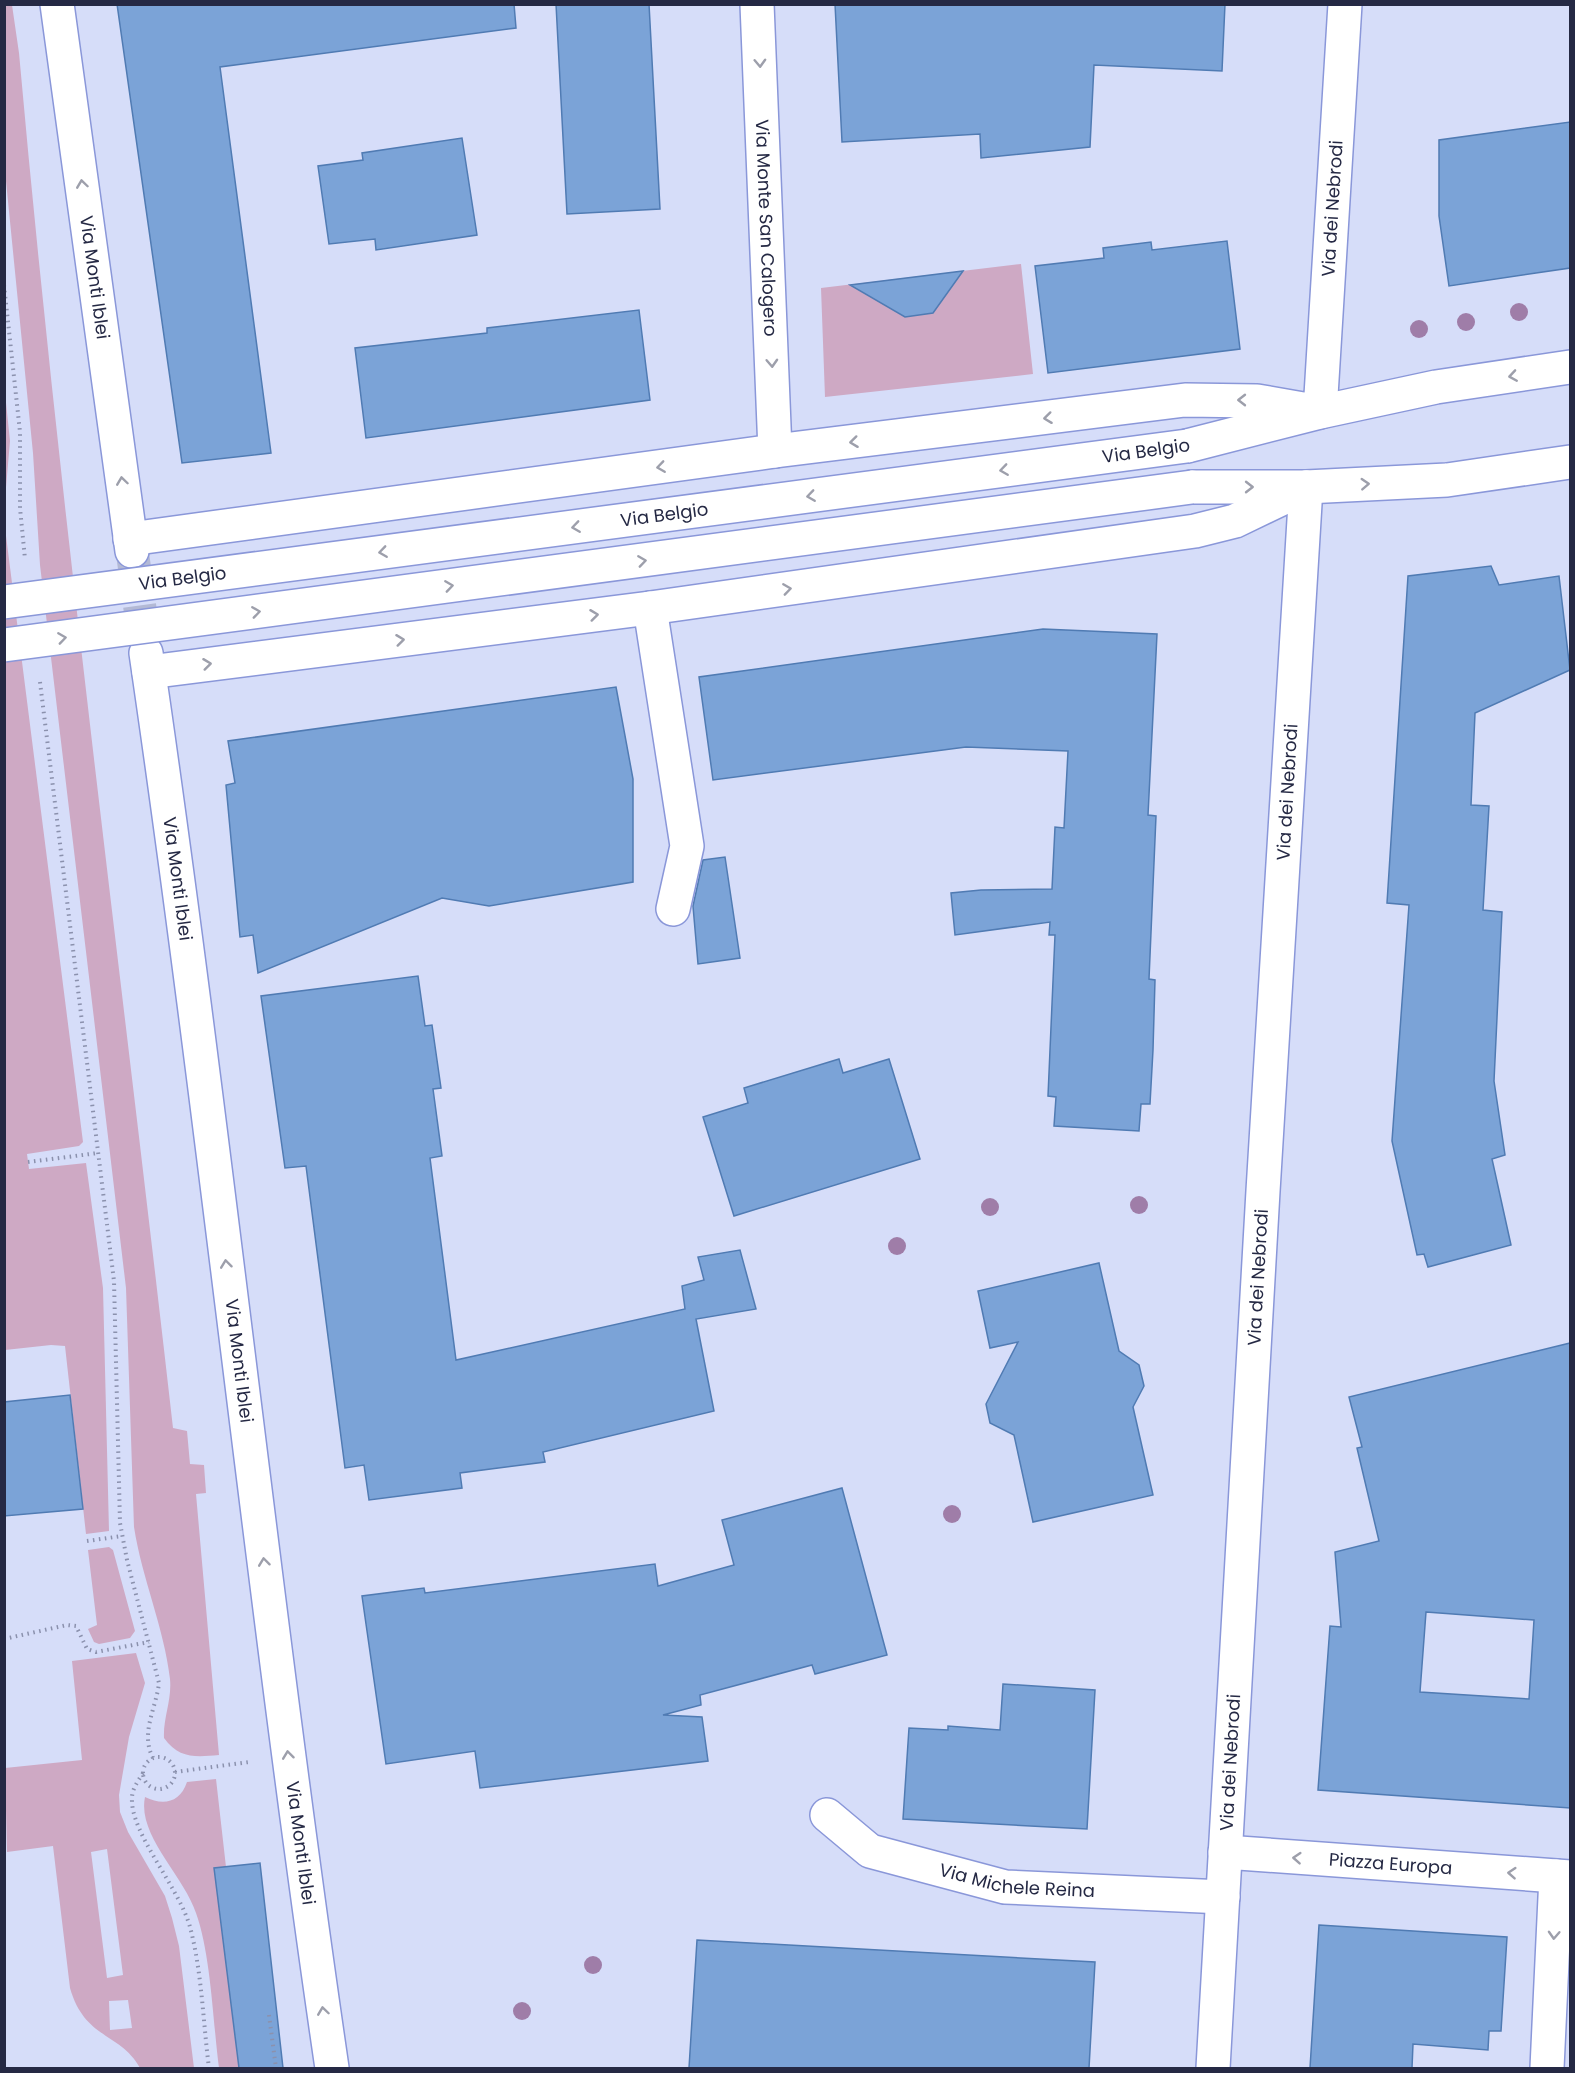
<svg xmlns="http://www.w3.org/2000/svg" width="1575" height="2073" font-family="Poppins,sans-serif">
	<rect width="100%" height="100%" fill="#d6ddf9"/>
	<path fill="#cea9c4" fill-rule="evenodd" d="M4 5H12L19 53C60 512 121 970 173 1428L187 1431 190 1464 204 1465 206 1493 196 1494 219 1755C196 1757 179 1759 164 1738 163 1718 172 1700 170 1679 164 1627 142 1579 134 1527L126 1288 40 565 33 453 5 171Z
		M1021 264 1033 374 825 397 821 288Z
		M5 393 10 441 5 499H4Z
		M4 520 83 1142 79 1146 27 1154 29 1169 86 1163 103 1288 109 1531 86 1534 65 1346 51 1345 5 1350Z
		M109 1547 113 1550 135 1631 130 1638 99 1644 94 1642 88 1629 97 1625 88 1550Z
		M136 1653 145 1683 129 1737 119 1795 120 1812 128 1832 165 1896 172 1918 179 1946 194 2068H140C120 2032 85 2040 70 1988L53 1846 7 1852 5 1768 82 1760 72 1661ZM107 1849 123 1975 107 1978 91 1852ZM128 2000 132 2028 110 2030 109 2001Z
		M216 1779 226 1867 214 1868 239 2068H219C213 2023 211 1955 196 1913 184 1876 137 1835 145 1797 163 1806 180 1803 187 1782Z"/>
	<path fill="#7ba3d7" stroke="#507bb3" stroke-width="1.5" fill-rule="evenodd" d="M117 4H514L516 28 220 67 271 453 182 463Z
		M556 4H649L660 209 567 214Z
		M835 4H1225L1222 71 1094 65 1090 147 981 158 980 134 842 142Z
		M1570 122V268L1449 286 1439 216V140Z
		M462 138 477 235 376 250 375 239 329 244 318 166 363 160 362 153Z
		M1227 241 1240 349 1048 373 1035 266 1104 258 1103 248 1151 242 1152 250Z
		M963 271 933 313 905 317 850 285Z
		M639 310 650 400 366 438 355 348 487 333V328Z
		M1491 566 1499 585 1559 576 1570 670 1475 713 1471 805 1489 806 1483 910 1502 912 1494 1081 1505 1155 1492 1159 1511 1245 1428 1267 1424 1254 1417 1255 1392 1141 1409 905 1387 903 1408 576Z
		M1043 629 1157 634 1148 815 1156 816 1149 979 1155 980 1153 1050 1150 1104H1141L1139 1131 1054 1126 1056 1097 1048 1096 1055 935H1049L1050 922 955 935 951 893 981 890 1052 889 1055 827 1064 828 1068 751 966 747 713 780 699 677Z
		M616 687 633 779V882L489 906 442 898 258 973 253 935 240 937 226 785 235 783 228 741Z
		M725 857 740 958 698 964 693 906 703 860Z
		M418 976 425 1026 432 1025 441 1088 433 1089 442 1156 430 1158 456 1360 685 1309 682 1286 704 1280 698 1257 740 1250 756 1309 696 1319 714 1411 543 1452 545 1462 460 1473 462 1488 369 1500 364 1465 345 1468 306 1166 285 1168 261 996Z
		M839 1059 843 1073 889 1059 920 1159 734 1216 703 1117 748 1103 744 1088Z
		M1099 1263 1119 1351 1139 1365 1144 1386 1133 1407 1153 1495 1033 1522 1014 1435 990 1423 986 1404 1018 1342 990 1348 978 1291Z
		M1570 1343V1808L1318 1790 1330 1626 1341 1627 1335 1552 1379 1541 1357 1448 1362 1447 1349 1397ZM1426 1612 1534 1620 1529 1699 1420 1692Z
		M70 1395 83 1509 4 1516V1402Z
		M842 1488 887 1655 815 1674 812 1665 700 1695 701 1705 663 1715 702 1717 708 1761 480 1788 475 1751 386 1764 362 1596 424 1588 425 1593 655 1564 658 1586 734 1565 722 1520Z
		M1003 1684 1095 1690 1087 1829 903 1819 909 1728 948 1730V1726L1000 1730Z
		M260 1863 283 2068H239L214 1868Z
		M1319 1925 1507 1937 1501 2031H1489L1488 2050 1413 2044 1412 2068H1310Z
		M697 1940 1095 1962 1089 2068H689Z"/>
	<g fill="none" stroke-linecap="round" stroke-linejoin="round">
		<path stroke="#b3b9d5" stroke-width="33" stroke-dasharray="33 16" stroke-linecap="butt" d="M133 557 146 653"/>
		<defs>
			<g id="street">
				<path id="s1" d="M57 4 132 551"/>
				<path id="s2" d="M757 4 775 451"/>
				<path id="s3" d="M130 539 775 451 1185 400 1257 401 1320 412 1345 4"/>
				<path d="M650 608 687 846 673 909"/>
				<path id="s4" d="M146 653C215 1124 263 1598 332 2068"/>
				<path d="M149 672 650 608 1195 531 1235 521 1306 487"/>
				<path id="s5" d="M827 1815 870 1851 1005 1887 1223 1897"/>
				<path id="s6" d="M1225 1852 1570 1877"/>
				<path id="s7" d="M1213 2068 1263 1191 1306 487"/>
				<path d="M1547 2068 1556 1876"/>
			</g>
			<path id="secondary" d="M1187 446 1320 412 1436 387 1570 367
				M1192 487H1306L1447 480 1570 462"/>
		</defs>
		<use href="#street" stroke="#8a97d9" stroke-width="36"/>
		<use href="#secondary" stroke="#8a97d9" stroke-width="36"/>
		<path stroke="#8b91ad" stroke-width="4" stroke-dasharray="1.5 4.5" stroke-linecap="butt" d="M4 285 20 432V508L25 559
			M40 682 114 1281 120 1523 127 1560 159 1683C156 1709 140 1733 153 1758
			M28 1162 98 1153
			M87 1541 122 1536
			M4 1639 67 1625 76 1626 87 1649 96 1652 149 1642
			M143 1773a16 16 0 1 1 32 0a16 16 0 1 1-32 0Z
			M175 1772 249 1762
			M143 1773C138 1781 132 1789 132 1798 130 1833 179 1887 190 1927 202 1972 203 2022 209 2068
			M269 2015 276 2068"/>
		<use href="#street" stroke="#fff" stroke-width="33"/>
		<use href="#secondary" stroke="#fff" stroke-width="33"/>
		<defs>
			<g id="secondary-bridge">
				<path id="s8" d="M4 602 1187 446"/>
				<path d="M4 645 1192 487"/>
			</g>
		</defs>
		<use href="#secondary-bridge" stroke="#8a97d9" stroke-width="36" stroke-linecap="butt"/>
		<use href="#secondary-bridge" stroke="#fff" stroke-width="33"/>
	</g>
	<g fill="#9f7da8">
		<circle cx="1519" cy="312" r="9"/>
		<circle cx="1466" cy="322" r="9"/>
		<circle cx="1419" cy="329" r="9"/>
		<circle cx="1139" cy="1205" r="9"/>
		<circle cx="990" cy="1207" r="9"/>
		<circle cx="897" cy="1246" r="9"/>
		<circle cx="952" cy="1514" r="9"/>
		<circle cx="593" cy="1965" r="9"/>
		<circle cx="522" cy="2011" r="9"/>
	</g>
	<defs><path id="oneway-chevron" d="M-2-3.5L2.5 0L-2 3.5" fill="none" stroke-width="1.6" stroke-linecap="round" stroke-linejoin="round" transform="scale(1.5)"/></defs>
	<g stroke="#9d9fab">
		<use href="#oneway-chevron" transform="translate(760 63) rotate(88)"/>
		<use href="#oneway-chevron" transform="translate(82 184) rotate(-98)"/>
		<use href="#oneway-chevron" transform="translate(772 363) rotate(87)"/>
		<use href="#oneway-chevron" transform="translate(1513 376) rotate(171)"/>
		<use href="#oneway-chevron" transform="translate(1242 400) rotate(-180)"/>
		<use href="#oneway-chevron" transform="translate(1048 418) rotate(173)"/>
		<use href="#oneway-chevron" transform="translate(854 442) rotate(173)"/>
		<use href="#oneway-chevron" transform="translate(661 467) rotate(172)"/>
		<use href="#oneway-chevron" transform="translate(1004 470) rotate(172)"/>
		<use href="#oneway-chevron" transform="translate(122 481) rotate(-98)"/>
		<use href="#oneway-chevron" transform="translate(1365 484) rotate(-3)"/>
		<use href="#oneway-chevron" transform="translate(1249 487)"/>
		<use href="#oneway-chevron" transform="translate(811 496) rotate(172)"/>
		<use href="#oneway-chevron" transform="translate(576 527) rotate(172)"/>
		<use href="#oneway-chevron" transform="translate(383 552) rotate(172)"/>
		<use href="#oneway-chevron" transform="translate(642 561) rotate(-8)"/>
		<use href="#oneway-chevron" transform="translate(449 586) rotate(-8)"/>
		<use href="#oneway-chevron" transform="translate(787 589) rotate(-8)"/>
		<use href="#oneway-chevron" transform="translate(256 612) rotate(-8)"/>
		<use href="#oneway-chevron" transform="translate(594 615) rotate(-7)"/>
		<use href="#oneway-chevron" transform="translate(62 638) rotate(-8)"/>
		<use href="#oneway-chevron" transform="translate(400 640) rotate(-7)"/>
		<use href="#oneway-chevron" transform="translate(207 664) rotate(-7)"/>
		<use href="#oneway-chevron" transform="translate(226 1264) rotate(-97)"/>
		<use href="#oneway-chevron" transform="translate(264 1562) rotate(-97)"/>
		<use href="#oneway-chevron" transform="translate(288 1755) rotate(-97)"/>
		<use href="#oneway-chevron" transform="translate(1297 1858) rotate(-176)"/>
		<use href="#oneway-chevron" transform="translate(1512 1873) rotate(-176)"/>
		<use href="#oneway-chevron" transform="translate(1554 1935) rotate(93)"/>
		<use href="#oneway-chevron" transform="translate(323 2011) rotate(-98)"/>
	</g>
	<g text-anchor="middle" stroke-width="4.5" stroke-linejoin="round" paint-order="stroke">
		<g font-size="18" fill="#252944" stroke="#fff">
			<text dy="6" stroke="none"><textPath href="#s3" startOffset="1404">Via dei Nebrodi</textPath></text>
			<text dy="6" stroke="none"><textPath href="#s2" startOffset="224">Via Monte San Calogero</textPath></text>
			<text dy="6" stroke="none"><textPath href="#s1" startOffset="276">Via Monti Iblei</textPath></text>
			<text transform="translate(1146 451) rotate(-8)" y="6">Via Belgio</text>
			<text dy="6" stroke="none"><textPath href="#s8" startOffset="666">Via Belgio</textPath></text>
			<text dy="6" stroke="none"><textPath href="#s8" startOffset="180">Via Belgio</textPath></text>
			<text dy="6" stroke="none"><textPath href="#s7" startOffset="1278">Via dei Nebrodi</textPath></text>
			<text dy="6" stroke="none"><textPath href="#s4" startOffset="228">Via Monti Iblei</textPath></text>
			<text dy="6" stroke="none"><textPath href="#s7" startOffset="792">Via dei Nebrodi</textPath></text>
			<text dy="6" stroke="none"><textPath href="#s4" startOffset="714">Via Monti Iblei</textPath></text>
			<text dy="6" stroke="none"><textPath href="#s7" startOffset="306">Via dei Nebrodi</textPath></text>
			<text dy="6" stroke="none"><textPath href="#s4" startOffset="1200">Via Monti Iblei</textPath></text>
			<text dy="6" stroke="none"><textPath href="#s6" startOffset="166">Piazza Europa</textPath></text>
			<text dy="6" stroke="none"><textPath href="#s5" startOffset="207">Via Michele Reina</textPath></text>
		</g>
	</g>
	<rect width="1575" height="2073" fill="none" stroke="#252944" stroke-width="12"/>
</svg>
